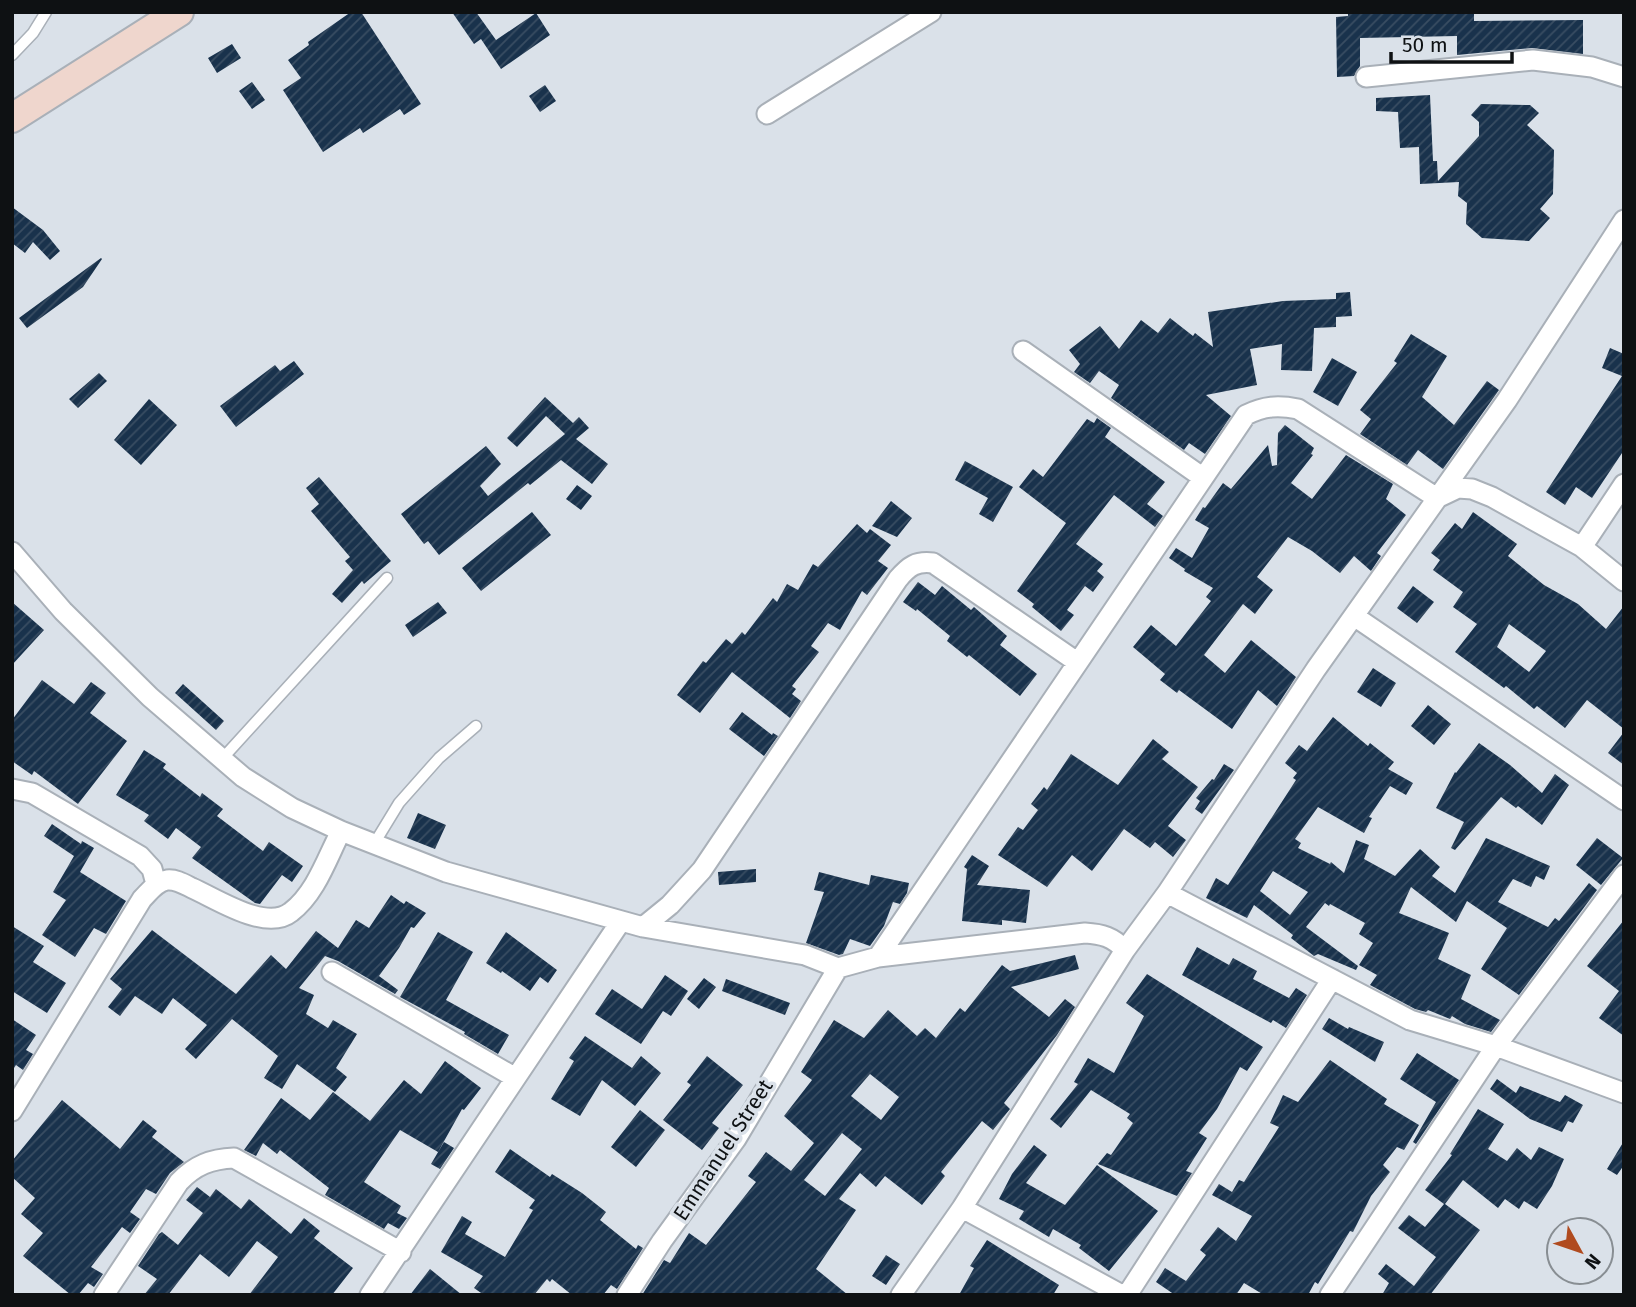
<svg xmlns="http://www.w3.org/2000/svg" width="1636" height="1307" font-family="'Fira Sans',sans-serif">
	<defs>
		<pattern id="building-hatch" width="6" height="6" patternUnits="userSpaceOnUse" patternTransform="scale(1.75)"><rect width="6" height="6" fill="#19324c"/><path d="M-1 1l2-2M0 6l6-6M5 7l2-2" fill="none" stroke="#394d62"/></pattern>
	</defs>
	<rect width="100%" height="100%" fill="#dae1e9"/>
	<path fill="url(#building-hatch)" fill-rule="evenodd" d="M351 12H361L421 104 404 115 400 109 363 133 360 128 323 152 283 90 301 78 288 60 309 45 308 42Z
		M452 12H476L496 40 536 13 550 35 501 69 481 39 474 44Z
		M1348 12 1474 13V21L1583 20V54L1532 48 1457 55V36L1360 38V66L1354 76 1337 77 1336 17 1348 16Z
		M232 44 241 58 217 73 208 58Z
		M252 82 265 100 252 109 239 91Z
		M545 85 556 101 540 112 529 96Z
		M1430 95 1433 161H1437L1438 181 1479 136V122L1471 115 1481 104 1530 105 1539 113 1527 125 1554 150 1553 194 1540 209 1550 218 1529 241 1482 238 1466 224 1467 203 1458 196 1459 182 1420 184 1419 147 1400 148 1398 112 1376 111V98Z
		M12 207 43 230 60 251 50 260 33 242 25 253 12 243Z
		M101 258 102 259 83 287 27 328 19 318Z
		M1350 292 1352 316 1336 317V327L1314 328 1312 371 1281 370 1282 344 1250 349 1257 385 1206 395 1231 416 1205 454 1189 443 1184 450 1111 398 1119 385 1099 371 1090 383 1074 372 1080 364 1069 350 1100 326 1119 349 1141 320 1158 333 1170 318 1193 336 1195 333 1213 347 1208 312 1283 301 1336 299V293Z
		M1411 334 1447 356 1422 397 1454 425 1487 381 1499 390 1443 469 1418 450 1407 465 1360 434 1371 419 1360 410 1397 363 1394 361Z
		M1610 348 1624 354V450L1592 498 1576 487 1565 505 1546 492 1622 376 1602 368Z
		M1332 358 1357 372 1338 406 1313 392Z
		M294 361 304 374 236 427 220 406 275 365 280 371Z
		M99 373 107 381 78 408 69 399Z
		M545 397 573 423 579 417 589 428 576 439 608 464 592 484 561 460 530 485 528 483 439 555 428 541 424 544 401 514 486 446 501 464 480 486 488 496 565 434 546 416 517 447 507 438Z
		M149 399 177 425 141 465 114 440Z
		M1097 418 1111 428 1105 437 1165 482 1147 504 1163 516 1155 527 1114 495 1076 544 1103 564 1097 571 1104 577 1093 592 1085 586 1067 610 1074 615 1061 631 1032 607 1034 604 1017 591 1066 523 1019 487 1033 469 1043 477 1087 419 1094 423Z
		M1285 425 1314 448 1311 454 1313 455 1291 483 1312 499 1346 455 1393 484 1386 499 1406 515 1377 553 1381 556 1371 571 1354 556 1340 573 1312 551 1288 537 1257 577 1273 590 1255 614 1243 604 1204 655 1225 673 1251 640 1296 677 1277 706 1258 690 1232 729 1179 690 1177 693 1160 680 1165 674 1133 647 1151 625 1176 646 1211 601 1206 597 1213 588 1184 571 1185 569 1169 558 1176 548 1192 558 1209 528 1195 520 1203 507 1205 508 1223 483 1231 489 1268 445 1272 466 1277 465 1278 433Z
		M965 461 1013 487 993 522 979 514 988 498 955 480Z
		M319 477 391 561 364 584 362 581 342 603 332 594 353 570 345 561 350 557 311 511 319 504 306 488Z
		M577 485 592 496 581 510 566 499Z
		M891 501 912 518 897 537 872 526Z
		M532 512 551 535 481 591 462 568Z
		M1473 512 1517 544 1508 556 1544 585 1578 604 1606 629 1624 606V729L1587 700 1565 728 1537 706 1534 709 1506 686 1504 688 1455 652 1477 624 1453 607 1463 592 1433 570 1440 560 1431 553 1455 523 1462 529ZM1509 624 1546 651 1529 672 1497 647Z
		M857 524 867 533 870 529 891 545 878 561 888 568 867 595 862 591 840 630 828 623 811 646 819 652 792 686 796 689 792 694 801 701 790 718 732 672 700 713 677 695 703 661 706 663 726 639 732 644 742 632 745 635 773 598 777 602 787 584 798 590 813 564 818 567Z
		M918 582 935 595 942 586 971 610 974 607 1007 636 1000 645 1037 674 1020 696 969 655 967 657 947 641 950 636 917 609 916 611 903 602Z
		M1413 586 1434 602 1417 623 1397 608Z
		M12 602 44 630 12 665Z
		M438 602 447 613 413 637 405 625Z
		M1373 668 1396 683 1381 707 1357 692Z
		M42 680 74 704 91 682 106 693 90 713 127 741 78 804 34 771 32 775 12 761V720Z
		M183 684 224 721 216 730 175 693Z
		M1428 705 1451 724 1434 745 1411 726Z
		M742 712 772 735 773 733 778 736 764 756 729 729Z
		M1333 717 1368 746 1370 743 1394 762 1388 769 1413 783 1406 795 1390 786 1369 817 1372 818 1364 833 1318 807 1295 839 1301 843 1298 848 1330 864 1331 862 1344 873 1356 840 1369 845 1364 859 1395 876 1420 849 1440 867 1432 876 1455 893 1486 838 1550 866 1544 880 1536 876 1531 887 1513 879 1498 902 1548 927 1555 918 1559 921 1589 883 1597 890 1519 995 1481 969 1507 928 1467 901 1456 922 1411 887 1399 913 1449 933 1438 959 1471 975 1461 999 1500 1020 1491 1032 1465 1024 1452 1016 1450 1019 1428 1010 1426 1012 1415 1009 1370 985 1377 975 1359 965 1373 943 1359 934 1365 923 1330 904 1329 906 1325 903 1306 927 1358 966 1356 970 1318 954 1314 956 1291 938 1293 935 1254 905 1247 918 1206 898 1216 878 1228 885 1296 780 1293 778 1297 773 1285 763 1299 745 1307 751ZM1273 871 1308 892 1290 915 1260 891Z
		M1624 732V765L1608 753Z
		M1153 739 1169 752 1162 759 1198 787 1168 826 1186 840 1173 857 1155 842 1150 848 1124 829 1092 871 1072 855 1047 887 998 855 1018 827 1023 830 1038 810 1031 804 1044 787 1047 790 1071 754 1118 785Z
		M1479 743 1510 765 1542 793 1555 774 1569 785 1542 825 1518 806 1516 808 1501 797 1455 850 1451 848 1464 822 1436 808 1455 772 1456 773Z
		M144 750 166 764 163 768 200 797 202 793 223 809 217 816 263 851 269 842 303 866 292 882 282 875 260 904 255 903 192 858 201 847 176 828 168 839 144 821 149 815 116 795Z
		M1224 764 1234 770 1202 814 1195 809 1200 801 1196 798 1212 779 1214 780Z
		M418 813 446 825 435 849 407 838Z
		M52 824 81 844 82 841 94 848 80 872 126 901 106 934 94 928 75 957 42 935 66 900 53 892 74 856 44 836Z
		M1597 838 1623 858 1601 885 1576 865Z
		M972 855 989 866 977 885 1030 890 1026 923 1002 920V925L962 921 967 869 964 867Z
		M756 869V882L719 885 718 872Z
		M819 872 869 885 871 875 909 883 907 893 900 904 893 902 884 926 870 946 850 939 843 954 839 955 806 943 824 892 814 890Z
		M391 895 404 904 406 901 426 913 414 928 411 927 399 948 379 976 398 990 395 994 338 961 325 956 299 988 314 995 306 1014 328 1028 333 1020 357 1034 336 1068 347 1077 335 1092 297 1064 282 1089 264 1078 278 1056 232 1019 196 1059 185 1049 207 1025 173 998 162 1014 135 996 120 1016 108 1007 122 989 110 979 152 930 236 994 271 955 286 969 316 931 338 948 356 920 369 928Z
		M1624 920V1036L1599 1018 1619 991 1587 966Z
		M12 926 44 946 33 962 66 983 47 1013 12 991Z
		M438 932 473 952 446 1000 509 1035 498 1054 464 1034 465 1032 400 997Z
		M506 932 557 970 548 983 540 977 530 991 502 971 501 973 486 963Z
		M1197 947 1229 965 1233 958 1257 971 1253 979 1289 998 1296 988 1307 995 1286 1028 1273 1020 1271 1023 1182 975Z
		M1075 955 1079 969 1011 987 1049 1017 1065 999 1075 1007 1057 1035 1004 1103 1010 1109 993 1130 982 1121 941 1172 945 1176 922 1205 885 1176 876 1187 860 1173 839 1199 856 1210 816 1269 848 1295H642L664 1260 670 1263 689 1233 706 1245 756 1182 748 1176 766 1152 791 1171 814 1143 784 1116 812 1080 801 1072 834 1020 864 1038 888 1010 917 1036 925 1028 936 1038 960 1008 965 1012 1002 965 1010 971ZM870 1074 899 1097 881 1120 851 1096ZM842 1133 862 1149 825 1196 804 1180Z
		M1147 974 1263 1047 1247 1071 1240 1067 1217 1109 1199 1133 1207 1138 1186 1171 1192 1173 1177 1196 1098 1164 1107 1153 1111 1155 1133 1123 1127 1118 1130 1114 1091 1090 1061 1128 1050 1119 1078 1084 1074 1082 1088 1058 1114 1073 1144 1016 1126 1003Z
		M665 975 688 991 671 1016 663 1011 641 1044 595 1014 612 989 642 1009Z
		M704 978 716 987 699 1009 687 999Z
		M726 979 790 1003 785 1015 722 991Z
		M1329 1018 1348 1029 1349 1027 1384 1042 1375 1062 1322 1029Z
		M12 1019 36 1035 26 1050 33 1054 23 1070 16 1065 12 1071Z
		M585 1036 632 1068 641 1056 661 1073 635 1106 602 1080 580 1116 551 1099 574 1061 569 1058Z
		M1417 1053 1459 1080 1416 1144 1413 1142 1436 1102 1400 1079Z
		M707 1056 743 1085 712 1123 719 1128 702 1150 663 1120 691 1085 687 1082Z
		M1330 1060 1387 1099 1384 1104 1419 1125 1404 1150 1397 1147 1383 1165 1390 1172 1371 1196 1353 1232 1350 1231 1318 1284 1315 1282 1308 1295H1264L1244 1283 1236 1295H1175L1156 1282 1165 1268 1186 1281 1206 1255 1200 1250 1218 1227 1236 1241 1252 1216 1212 1195 1219 1184 1232 1192 1239 1180 1244 1182 1279 1127 1270 1123 1283 1095 1298 1102Z
		M445 1061 481 1088 464 1110 462 1109 438 1152 400 1130 364 1182 401 1206 397 1213 407 1218 399 1229 388 1223 384 1229 325 1195 329 1188 280 1150 277 1154 263 1143 256 1156 244 1150 281 1098 310 1120 333 1092 370 1121 404 1080 421 1094Z
		M1497 1079 1516 1093 1520 1086 1560 1102 1565 1095 1583 1105 1573 1123 1568 1121 1562 1132 1530 1119 1490 1089Z
		M62 1100 120 1149 143 1120 157 1131 152 1137 184 1162 170 1173 156 1194 146 1189 130 1212 140 1219 130 1233 122 1227 91 1267 103 1274 94 1287 88 1283 78 1295H71L23 1256 43 1233 21 1214 35 1198 12 1177V1161Z
		M1478 1109 1504 1124 1488 1149 1507 1161 1517 1148 1531 1160 1539 1147 1564 1159 1552 1186 1537 1209 1524 1201 1519 1209 1505 1199 1498 1208 1463 1180 1445 1204 1480 1230 1430 1295H1382L1389 1283 1378 1274 1386 1264 1414 1286 1436 1257 1398 1228 1409 1215 1425 1227 1444 1204 1425 1190 1452 1155 1450 1154Z
		M640 1110 665 1130 636 1167 611 1147Z
		M1624 1141V1165L1617 1175 1607 1169Z
		M444 1142 454 1148 440 1169 431 1164Z
		M1034 1145 1047 1155 1026 1183 1065 1205 1097 1165 1158 1211 1109 1271 1079 1248 1081 1245 1053 1229 1049 1237 1019 1219 1024 1211 999 1199 1012 1174Z
		M510 1149 550 1177 552 1174 582 1193 606 1212 600 1220 636 1249 638 1245 643 1248 617 1289 611 1285 603 1295H572L552 1279 550 1282 547 1279 534 1295H484L474 1288 483 1276 441 1252 462 1216 472 1222 465 1234 505 1257 533 1210 529 1208 535 1200 495 1172Z
		M197 1187 210 1197 216 1189 241 1209 249 1199 291 1234 304 1218 320 1231 314 1238 353 1268 332 1295H249L278 1257 257 1241 229 1277 200 1254 168 1295H144L157 1279 138 1266 159 1234 162 1232 178 1245 203 1213 186 1200Z
		M987 1240 1059 1285 1053 1295H959L974 1268 970 1266Z
		M886 1255 900 1264 886 1285 872 1276Z
		M430 1269 462 1295H410Z"/>
	<g fill="none" stroke-linecap="round" stroke-linejoin="round">
		<defs>
			<path id="service" d="M12 55 33 33 46 12
				M222 759 387 578
				M374 844 399 803 439 758 476 726"/>
			<path id="minor" d="M1366 77 1533 60 1592 67 1624 77
				M767 114 931 12
				M1023 351 1202 477
				M1582 547 1624 484
				M12 552 63 611 150 697 243 777 292 808 341 831 446 872 643 927 805 955 838 968 878 957 1085 933C1102 934 1113 937 1125 950
				M1354 616 1624 800
				M12 789 32 793 140 856 152 869 156 884
				M1167 893 1410 1020 1496 1046 1624 1093
				M643 927 670 905 702 870 898 579C909 566 916 561 933 563L1077 662
				M878 957 1246 415C1264 406 1278 405 1298 409L1437 498 1458 488 1472 489 1492 497 1582 547 1624 581
				M332 972 514 1077
				M12 1111 142 899C150 891 156 882 167 880 176 879 184 884 192 888 217 899 266 932 291 912 316 893 327 858 341 831
				M962 1208 1122 1295
				M104 1295 179 1182C195 1165 211 1159 234 1158L401 1252
				M370 1295 621 921
				M627 1295 662 1241 736 1139 838 968
				M901 1295 962 1208 1125 950 1167 893 1316 669 1507 400 1624 220
				M1127 1295 1332 979
				M1330 1295 1496 1046 1624 875"/>
			<path id="secondary" d="M12 118 179 12"/>
		</defs>
		<use href="#service" stroke="#a9b0b8" stroke-width="13"/>
		<use href="#minor" stroke="#a9b0b8" stroke-width="23"/>
		<use href="#secondary" stroke="#a9b0b8" stroke-width="32"/>
		<use href="#service" stroke="#fff" stroke-width="10"/>
		<use href="#minor" stroke="#fff" stroke-width="19"/>
		<use href="#secondary" stroke="#efd6cd" stroke-width="28"/>
	</g>
	<g text-anchor="middle" stroke-width="7" stroke-linejoin="round" paint-order="stroke">
		<g font-size="21" fill="#0e1113" stroke="#dae1e9">
			<text transform="translate(723 1150) rotate(-57)" y="7">Emmanuel Street</text>
		</g>
	</g>
	<rect width="1636" height="1307" fill="none" stroke="#0e1113" stroke-width="28"/>
	<g transform="translate(1580 1251) rotate(130)"><circle r="33" fill="#dae1e9" stroke="#888e93" stroke-width="2"/>
	<path d="M0-5L12 26L0 18L-12 26Z" fill="#b04b1f"/>
	<text y="-10" font-size="19" font-weight="bold" text-anchor="middle" fill="#0e1113">N</text>
	</g>
	<path d="M1391 52v10h121v-10" fill="none" stroke="#0e1113" stroke-width="3.5"/>
	<text x="1402" y="52" font-size="21" fill="#0e1113" stroke="#dae1e9" stroke-width="5" paint-order="stroke">50 m</text>
</svg>
